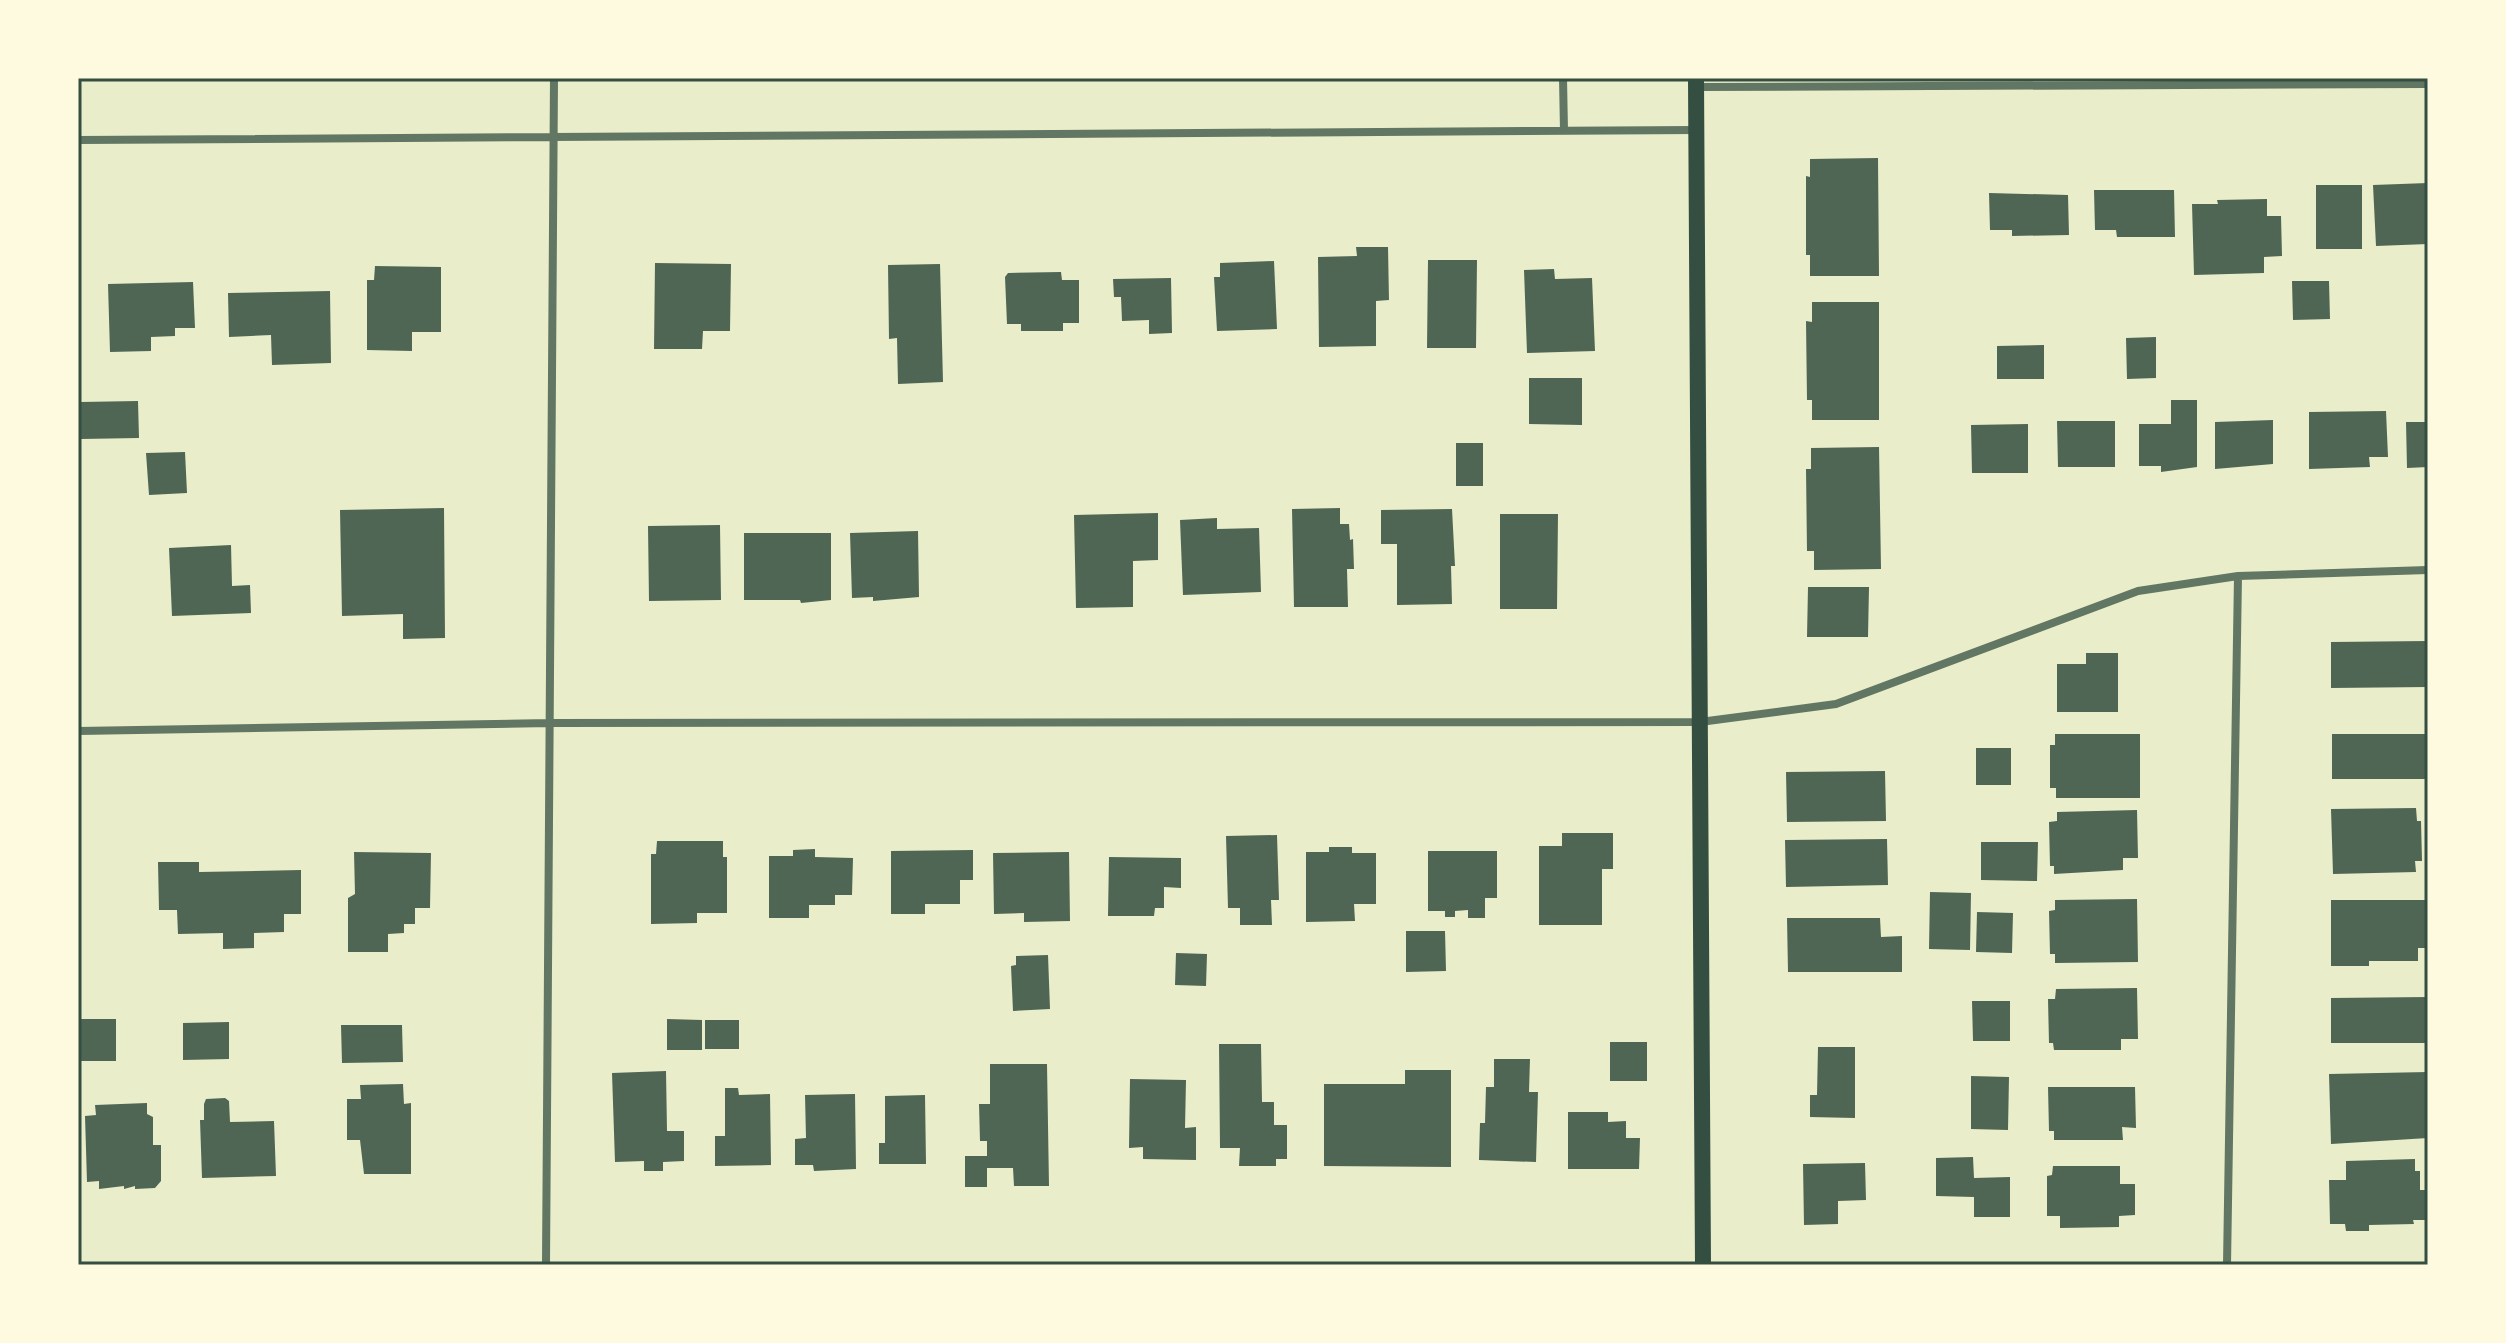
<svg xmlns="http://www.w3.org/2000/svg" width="2506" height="1343" font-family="'Varela Round',sans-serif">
	<rect width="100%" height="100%" fill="#e9edc9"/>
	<path fill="#4f6655" d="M1878 158 1879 276H1810V255H1806V176L1810 177V159Z
		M2428 183V244L2376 246 2373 185Z
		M2316 185H2362V249H2316Z
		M2094 190H2174L2175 237H2117L2116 230H2095Z
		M1989 193 2068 195 2069 235 2012 236V230H1990Z
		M2267 199V216H2281L2282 256 2264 257V273L2194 275 2192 204H2218L2217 200Z
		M1356 247H1388L1389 300 1376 301V346L1319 347 1318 257 1357 256Z
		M1428 260H1477L1476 348H1427Z
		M1274 261 1277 329 1217 331 1214 277H1220V263Z
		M655 263 731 264 730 331H703L702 349H654Z
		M940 264 943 382 898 384 897 338 889 339 888 265Z
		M375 266 441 267V332H412V351L367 350V280H374Z
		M1554 269 1555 279 1592 278 1595 351 1527 353 1524 270Z
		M1061 272 1062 280H1079V323H1063V331H1021V324H1007L1005 277 1008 273Z
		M1171 278 1172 333 1149 334V320L1122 321 1121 297H1114L1113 279Z
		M2292 281H2329L2330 319 2293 320Z
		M193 282 195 328H175V336L151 337V351L110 352 108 284Z
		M330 291 331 363 272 365 271 335 229 337 228 293Z
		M1812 302H1879V420H1812V400H1807L1806 321 1812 322Z
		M2156 337V378L2127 379 2126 338Z
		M2044 345V379H1997V346Z
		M1529 378H1582V425L1529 424Z
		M2171 400H2197V467L2161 472V466H2139V424H2171Z
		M138 401 139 438 81 439V402Z
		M2386 411 2388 457H2369L2370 467 2309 469V412Z
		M2273 420V464L2215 469V422Z
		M2057 421H2115V467H2058Z
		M2406 422H2428V467L2407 468Z
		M2028 424V473H1972L1971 425Z
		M1456 443H1483V486H1456Z
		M1879 447 1881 569 1814 570V551H1807L1806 469H1811V448Z
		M185 452 187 493 149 495 146 453Z
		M444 508 445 638 403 639V614L342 616 340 510Z
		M1340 508V524H1349L1350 540 1353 539 1354 569H1347L1348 607H1294L1292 509Z
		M1452 509 1455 566H1451L1452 604 1397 605V544H1381V510Z
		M1158 513V560L1133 561V607L1076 608 1074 515Z
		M1500 514H1558L1557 609H1500Z
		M1217 518V529L1259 528 1261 592 1183 595 1180 520Z
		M720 525 721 600 649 601 648 526Z
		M918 531 919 597 873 601V597L852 598 850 533Z
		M744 533H831V600L801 603 800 600H744Z
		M231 545 232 586 250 585 251 613 172 616 169 548Z
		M1808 587H1869L1868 637H1807Z
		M2428 641V687L2331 688V642Z
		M2086 653H2118V712H2057V664H2086Z
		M2055 734H2140V798H2056V788H2050V745H2055Z
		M2332 734H2428V779H2332Z
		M1976 748H2011V785H1976Z
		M1885 771 1886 821 1787 822 1786 772Z
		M2416 808 2417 821H2421L2422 861H2415L2416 872 2333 874 2331 809Z
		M2137 810 2138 858H2123V870L2054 874V866H2050L2049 822 2057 821V812Z
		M1562 833H1613V869H1602V925H1539V846H1562Z
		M1277 835 1279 900H1271L1272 925H1240V908H1228L1226 836Z
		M1887 839 1888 885 1786 887 1785 840Z
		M657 841H723V857H727V913H697V923L651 924V854H656Z
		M1981 842H2038L2037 881 1981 880Z
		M1329 847H1352V853H1376V904H1354L1355 921 1306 922V852H1329Z
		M815 849V857L853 858 852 895H835V905H809V918H769V856H793V850Z
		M973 850V880H960V904H925V914H891V851Z
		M1428 851H1497V898H1485V918H1468V910L1455 911V917H1445V911H1428Z
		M354 852 431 853 430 908H415V924H404V933L388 934V952H348V898L355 894Z
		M1069 852 1070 921 1024 922V913L994 914 993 853Z
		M1109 857 1181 858V888L1164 887V908H1155L1154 916H1108Z
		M158 862H199V872L301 870V914H284V932L254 933V948L223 949V933L178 934 177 910H159Z
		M1930 892 1971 893 1970 950 1929 949Z
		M2137 899 2138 962 2055 963V954H2050L2049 911 2055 910V900Z
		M2331 900H2428V948H2418V961H2369V966H2331Z
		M1977 912 2013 913 2012 953 1976 952Z
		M1787 918H1880L1881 937 1902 936V972H1788Z
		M1406 931H1445L1446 971 1406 972Z
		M1176 953 1207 954 1206 986 1175 985Z
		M1048 955 1050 1009 1013 1011 1011 966 1016 965V956Z
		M2137 988 2138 1039H2121V1050H2054L2053 1043H2049L2048 999H2055L2056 989Z
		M2428 997V1043H2331V998Z
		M1972 1001H2010V1041H1973Z
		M78 1019H116V1061H78Z
		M667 1019 702 1020V1050H667Z
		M705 1020H739V1049H705Z
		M229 1022V1059L183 1060V1023Z
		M341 1025H402L403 1062 342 1063Z
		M1610 1042H1647V1081H1610Z
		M1219 1044H1261L1262 1102H1274V1125H1287V1159H1276V1166H1239L1240 1148H1220Z
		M1818 1047H1855V1118L1810 1117V1095H1817Z
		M1494 1059H1530L1529 1092H1538L1536 1162 1479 1160 1480 1123H1485L1486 1087H1494Z
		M990 1064H1047L1049 1186H1014L1013 1168H987V1187H965V1156H987V1141H980L979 1104H990Z
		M1405 1070H1451V1167L1324 1166V1084H1405Z
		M666 1071 667 1131H684V1161L663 1162V1171H644V1161L615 1162 612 1073Z
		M2428 1072V1138L2331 1144 2329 1074Z
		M1971 1076 2009 1077 2008 1130 1971 1129Z
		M1130 1079 1186 1080 1185 1128 1196 1127V1160L1143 1159V1147L1129 1148Z
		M403 1084 404 1104 411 1103V1174H364L360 1140H347V1099H361L360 1085Z
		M2048 1087H2135L2136 1128 2122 1127 2123 1140H2054V1131H2049Z
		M725 1088H738L739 1095 770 1094 771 1165 715 1166V1136H725Z
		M855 1094 856 1169 814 1171 813 1165H795V1139L806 1138 805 1095Z
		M925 1095 926 1164H879V1143H885V1096Z
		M225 1098 229 1101 230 1122 274 1121 276 1176 202 1178 200 1120H204V1104L206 1099Z
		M147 1103V1114L153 1117V1145H161V1181L155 1188 135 1189V1186L124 1189V1186L99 1189V1181L87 1182 85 1116 96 1115 95 1105Z
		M1568 1112H1608V1122L1626 1121V1138H1640L1639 1169H1568Z
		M1973 1157 1974 1178 2010 1177V1217H1974V1197L1936 1196V1158Z
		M2415 1159V1171H2420V1190H2428V1220H2413L2414 1224 2369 1225V1231H2346L2345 1224H2330L2329 1180H2346V1161Z
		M1865 1163 1866 1200 1838 1201V1224L1804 1225 1803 1164Z
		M2053 1166H2120V1184H2135V1215L2119 1216V1227L2060 1228V1216H2047V1176L2052 1175Z"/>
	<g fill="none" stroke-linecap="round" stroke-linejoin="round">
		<path stroke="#617663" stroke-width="8" d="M1563 78 1564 131
			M1697 87 2428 84
			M78 140 1696 130
			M78 731 550 723 1700 722 1836 704 2138 591 2238 576 2428 570
			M546 1265 554 78
			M2227 1265 2238 576"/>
		<path stroke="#344e41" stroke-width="16" d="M1696 78 1703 1265"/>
	</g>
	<rect width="2506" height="1343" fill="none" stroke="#fefae0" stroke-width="160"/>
	<rect x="80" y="80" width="2346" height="1183" fill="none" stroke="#344e41" stroke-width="3"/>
</svg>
